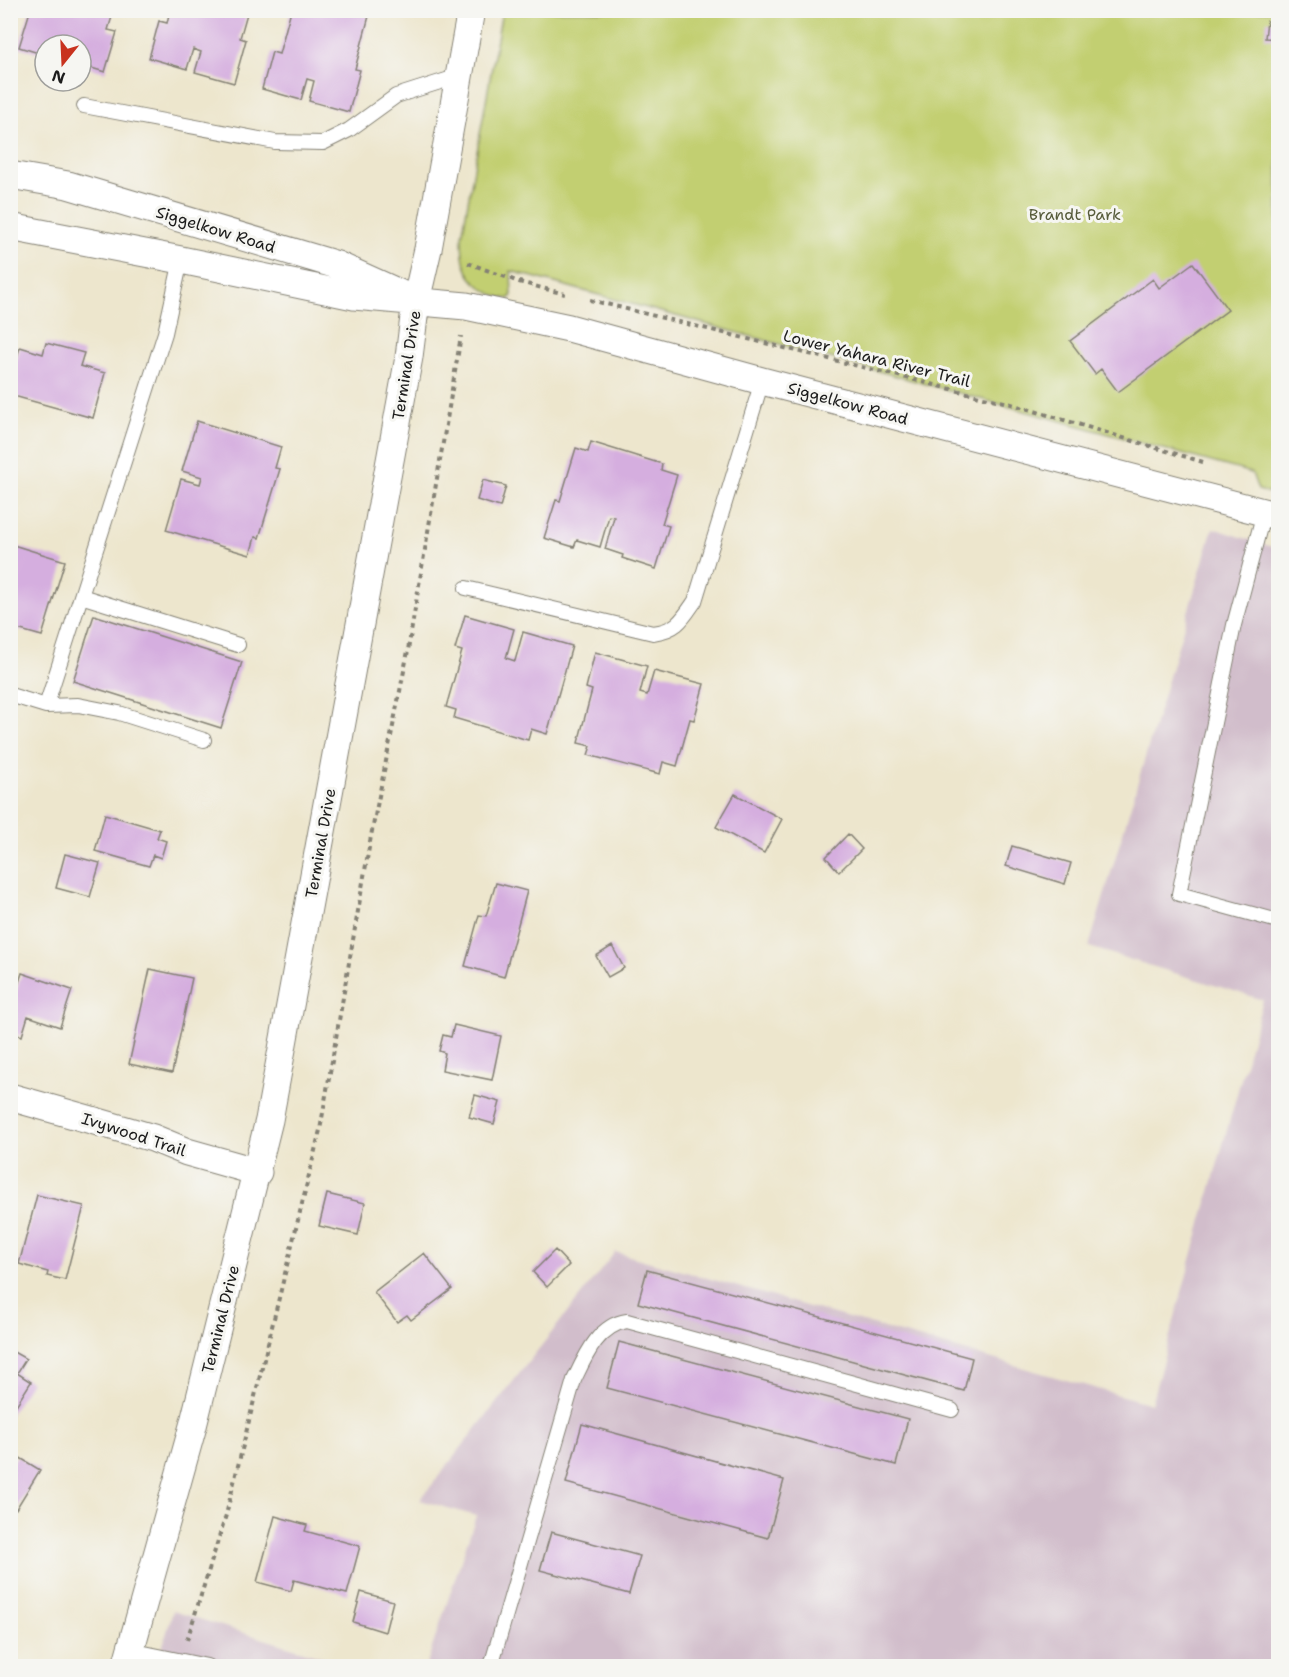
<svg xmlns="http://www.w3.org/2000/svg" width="1289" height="1677" font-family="'Shantell Sans',sans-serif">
	<rect width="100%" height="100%" fill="#f6f6f2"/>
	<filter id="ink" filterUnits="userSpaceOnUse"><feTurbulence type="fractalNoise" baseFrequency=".0167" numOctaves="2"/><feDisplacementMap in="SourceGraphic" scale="12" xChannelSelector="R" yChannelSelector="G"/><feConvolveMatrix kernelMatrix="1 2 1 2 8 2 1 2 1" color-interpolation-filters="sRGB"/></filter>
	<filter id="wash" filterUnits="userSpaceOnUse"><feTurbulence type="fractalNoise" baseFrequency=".008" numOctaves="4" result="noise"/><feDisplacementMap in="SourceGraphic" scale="24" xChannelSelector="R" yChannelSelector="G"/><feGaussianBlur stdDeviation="1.35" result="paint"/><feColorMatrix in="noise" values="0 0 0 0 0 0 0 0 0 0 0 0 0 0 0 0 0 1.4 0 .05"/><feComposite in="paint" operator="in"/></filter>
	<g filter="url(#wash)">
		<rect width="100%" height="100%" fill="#ede6cd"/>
		<path fill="#d1bdcb" d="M1213 528 1278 549V1666H426L476 1516 420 1500 615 1252 1151 1404 1263 1000 1089 947Z
			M173 1611 352 1666H157Z"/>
		<path fill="#c2cf71" stroke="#6f7646" stroke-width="1.5" d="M502 11H1278L1277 495 1258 490 1252 473 511 271 512 295 509 299C491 297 470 283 465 265 462 256 462 245 462 236Z"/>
		<g id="blocks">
			<path fill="#d5aedf" d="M34 10H114L108 30 117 32 105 72 81 65V45H69L70 41 63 39 61 45H45V55L19 47 30 11Z
				M170 10H248L240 38 246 40 234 83 195 72 201 52 193 49 187 69 149 58 159 21 167 23Z
				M291 10H348L369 16 355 69 360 70 349 112 309 101 314 81 307 79 301 100 262 89 272 52 279 54Z
				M1267 21 1278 22V39L1265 38Z
				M1193 263 1228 310 1118 392 1101 369 1095 374 1070 341 1153 279 1159 288Z
				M46 343 84 353 80 366 105 373 93 418 10 395V381L20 347 43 354Z
				M197 421 281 447 275 468 280 469 259 538 255 537 250 555 166 530 181 479 200 484 202 477 182 471Z
				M591 442 662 464 661 470 677 475 662 524 669 526 656 569 622 558 623 555 605 549 614 517 609 516 600 547 577 540 574 547 544 538 556 500 560 501 576 448 588 452Z
				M483 480 506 486 500 507 477 500Z
				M10 544 65 561 42 636 10 627Z
				M94 615 242 662 221 728 73 681Z
				M465 615 514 629 506 658 515 661 523 632 572 646 547 734 531 729 528 740 454 718 456 710 446 707 462 651 455 649Z
				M595 652 647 666 640 693 647 695 654 671 704 684 694 720 690 719 677 766 663 762 660 774 588 755 591 746 578 743 592 690 586 688Z
				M735 794 782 819 764 853 716 827Z
				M105 814 160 830 157 838 166 841 161 858 153 855 149 866 95 851Z
				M848 834 862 849 839 872 826 857Z
				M1012 846 1071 863 1065 884 1006 866Z
				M65 854 100 863 90 897 56 888Z
				M496 883 527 891 504 977 465 966 479 915 486 916Z
				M612 946 624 968 608 977 596 956Z
				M150 969 192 978 172 1073 129 1064Z
				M22 973 72 990 60 1027 28 1016 22 1036 10 1032V1009Z
				M454 1025 501 1036 492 1080 442 1070 445 1053 439 1051 443 1035 451 1037Z
				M475 1095 500 1102 494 1124 469 1117Z
				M327 1194 365 1203 358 1235 319 1226Z
				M37 1195 84 1206 65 1280 47 1276 48 1272 19 1264Z
				M555 1250 569 1265 547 1287 533 1272Z
				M424 1253 452 1289 411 1320 407 1315 397 1322 374 1292Z
				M647 1270 972 1358 964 1391 638 1303Z
				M619 1342 908 1419 896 1465 607 1388Z
				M10 1350 26 1359 17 1373 31 1382 10 1415Z
				M582 1424 784 1480 768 1538 566 1483Z
				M17 1456 40 1470 16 1509 10 1505V1466Z
				M275 1516 307 1525 305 1531 360 1546 347 1594 294 1580 291 1591 257 1582Z
				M551 1532 640 1556 629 1594 540 1570Z
				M361 1592 393 1601 385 1632 353 1622Z"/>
		</g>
	</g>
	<g filter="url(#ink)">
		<use href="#blocks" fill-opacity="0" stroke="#848174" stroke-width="1.5"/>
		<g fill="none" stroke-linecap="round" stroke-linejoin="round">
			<defs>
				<path id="service" d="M84 106 275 142 323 143 349 130 396 96 459 76
					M1264 512 1234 625 1179 894 1278 921
					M466 588 653 633C677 630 682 620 695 601L762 381
					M81 596 238 645
					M10 695 46 706 165 333 181 260
					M46 706 78 705 119 713 204 740
					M130 1650 207 1666
					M491 1666 574 1380C585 1357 598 1325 627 1321L952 1410"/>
				<path id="minor" d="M10 175 68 185 337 265 399 293
					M10 227 181 260 354 296 466 306 569 328 762 381 1278 516
					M10 1097 88 1119 153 1138 187 1152 258 1172
					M126 1666 193 1426 269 1120 409 357 416 301 428 249 471 10"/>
			</defs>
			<use href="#service" stroke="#848174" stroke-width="16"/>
			<use href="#minor" stroke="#848174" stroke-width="29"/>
			<path stroke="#848174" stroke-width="4" stroke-dasharray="4.5 4.5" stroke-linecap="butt" d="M468 263 519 282 565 294
				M590 300 1008 403 1203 462
				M187 1640 226 1515 320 1130 371 836 407 656 461 336"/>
			<use href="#service" stroke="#fff" stroke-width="14"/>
			<use href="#minor" stroke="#fff" stroke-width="27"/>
		</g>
	</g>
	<g text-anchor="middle" stroke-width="6" stroke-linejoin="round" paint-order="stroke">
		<g font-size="16" fill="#565b3a" stroke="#f6f6f2">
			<text x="1075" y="220">Brandt Park</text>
		</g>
		<g font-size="16" fill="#1c1c1c" stroke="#f6f6f2">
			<text transform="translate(216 229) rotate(17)" y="6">Siggelkow Road</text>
			<text transform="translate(877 358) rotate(14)" y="6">Lower Yahara River Trail</text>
			<text transform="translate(406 365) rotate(-81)" y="6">Terminal Drive</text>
			<text transform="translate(848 403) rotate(15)" y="6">Siggelkow Road</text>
			<text transform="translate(320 843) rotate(-80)" y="6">Terminal Drive</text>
			<text transform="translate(134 1134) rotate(18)" y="6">Ivywood Trail</text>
			<text transform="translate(220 1319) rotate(-76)" y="6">Terminal Drive</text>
		</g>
	</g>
	<rect width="1289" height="1677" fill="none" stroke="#f6f6f2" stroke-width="36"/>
	<g transform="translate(63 63) rotate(198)"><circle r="28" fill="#f6f6f2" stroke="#9f9f9c" stroke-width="1.5"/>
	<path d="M0-4.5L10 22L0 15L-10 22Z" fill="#c8321e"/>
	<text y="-9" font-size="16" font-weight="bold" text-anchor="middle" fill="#1c1c1c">N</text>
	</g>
</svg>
